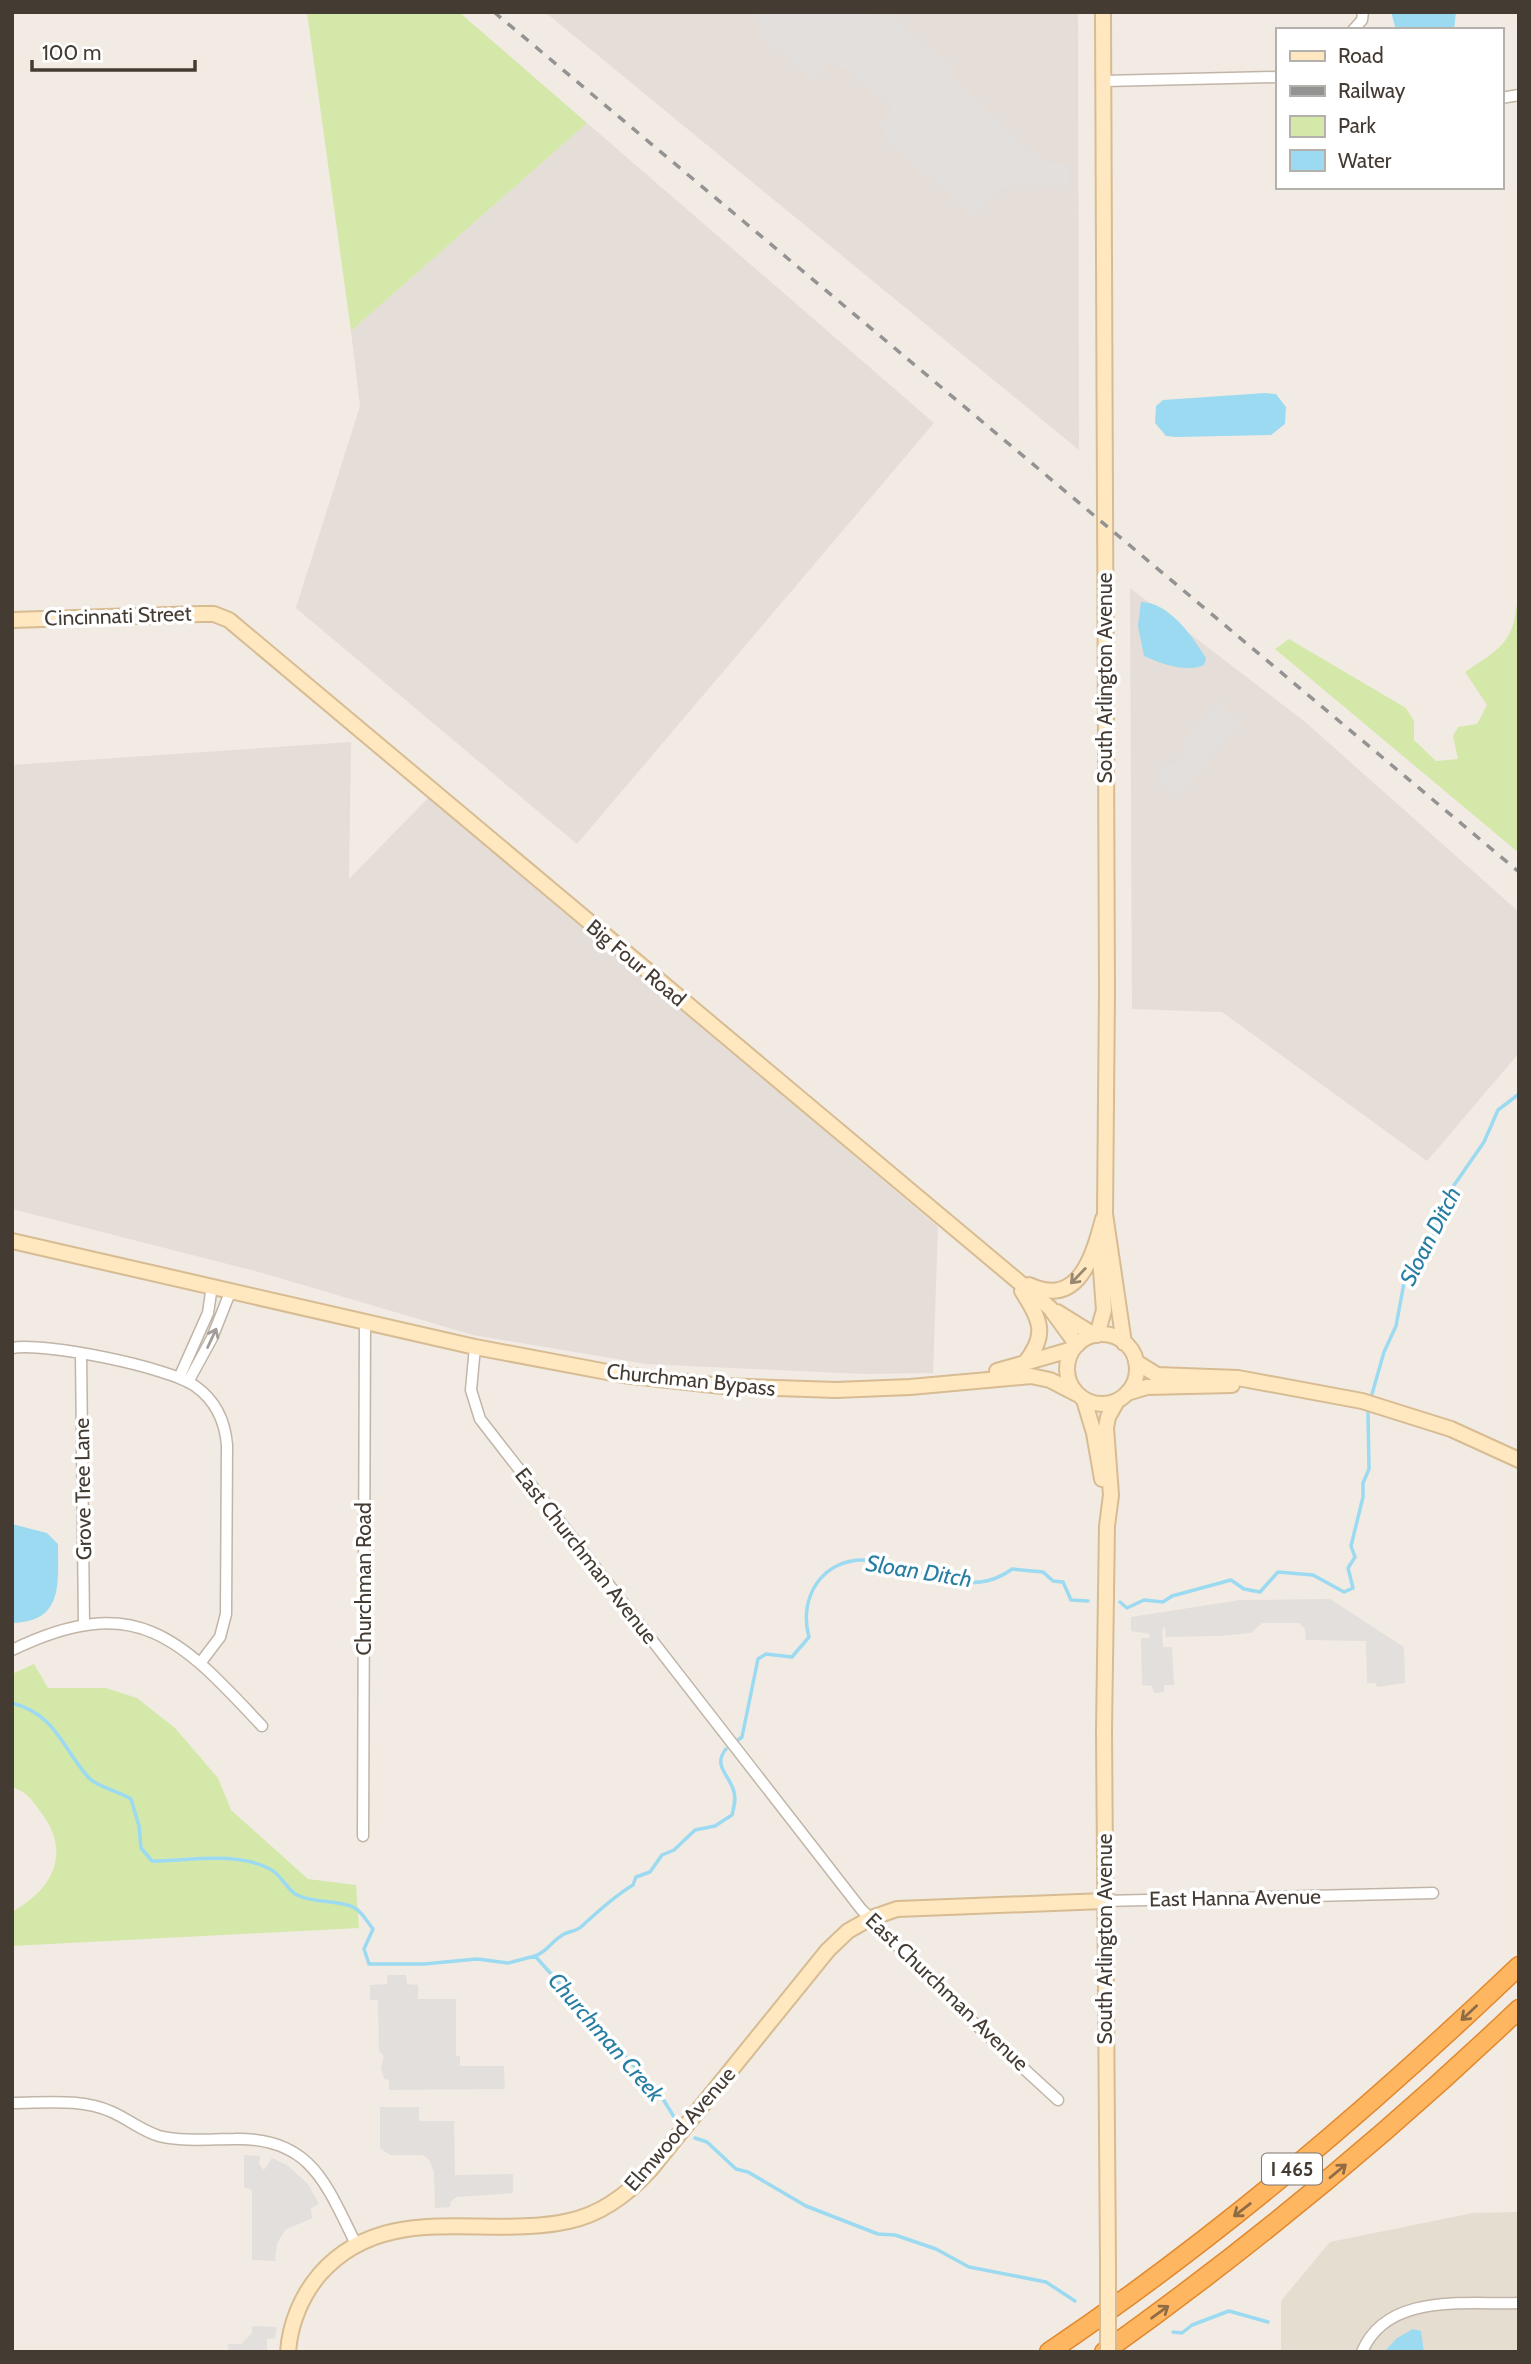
<svg xmlns="http://www.w3.org/2000/svg" width="1531" height="2364" font-family="Cabin,sans-serif">
	<rect width="100%" height="100%" fill="#f2ebe3"/>
	<path fill="#e6ddd1" d="M1519 2212V2352H1281V2301L1330 2242 1473 2213Z"/>
	<path fill="#e4ddd8" d="M545 12H1078L1079 450Z
		M587 123 934 423 577 844 296 608 360 406 351 331Z
		M1130 588 1304 721 1519 912V1053L1427 1161 1222 1012 1132 1009Z
		M351 742 349 879 429 797 938 1227 933 1373 864 1374 646 1364 473 1335 259 1272 12 1209V765Z"/>
	<path fill="#d4e8aa" d="M307 12H459L587 123 351 331Z
		M1516 607H1519V853L1275 649 1289 639 1406 708 1414 721V740L1436 761 1458 759 1453 736 1458 727 1477 724 1487 705 1465 672C1493 653 1514 644 1516 607Z
		M34 1664 48 1688H106L137 1698 175 1728 218 1778 231 1810 308 1879 356 1885 359 1928 12 1946V1912C54 1888 72 1852 40 1811 31 1799 27 1792 12 1787V1674Z"/>
	<path fill="#e2dfdc" d="M759 12H872L881 19 887 12 955 70 950 78 1039 158 1051 163H1069L1070 186 1009 185 997 191 975 216 883 138 886 133 879 127 893 108 844 68 826 65 813 80 761 36 757 16Z
		M1216 702 1241 722 1179 796 1153 777 1167 761 1175 766 1183 753 1187 752 1183 743Z
		M1330 1599 1404 1647 1405 1683 1377 1687 1376 1683H1367L1366 1641 1306 1640 1305 1629 1299 1623H1262L1251 1633 1218 1636 1166 1637 1165 1627 1162 1630 1163 1647H1172L1174 1685H1164V1692L1154 1693 1152 1686 1142 1685 1141 1638H1149L1150 1634 1131 1631V1617L1240 1600Z
		M387 1975H406L407 1984 418 1985V1999H456V2056H460V2066H504L505 2089 389 2090V2080L384 2079 381 2068 384 2056 379 2051 378 2000H370V1985L387 1984Z
		M380 2107H419V2121H454L455 2175 513 2174V2193L457 2197 451 2201 450 2207 435 2208 434 2172 429 2160 423 2155H390L380 2148Z
		M244 2155 260 2156 259 2164 264 2170 272 2158 287 2165 308 2184 319 2204 311 2208 312 2218 285 2230 277 2244 275 2261 252 2260V2190L244 2187Z
		M252 2326 277 2327 275 2338 267 2339V2352H228V2344H241L252 2333Z"/>
	<path fill="#9cdaf2" d="M1391 12H1456L1454 30H1396Z
		M1265 393 1276 394 1286 407 1285 424 1271 435 1176 437 1166 436 1155 423 1156 406 1163 400Z
		M1141 602C1169 602 1192 636 1206 658L1204 665C1184 673 1163 664 1144 656L1138 626Z
		M12 1524 47 1533 58 1544C58 1583 64 1622 12 1623Z
		M1413 2329 1421 2331 1424 2352H1384L1397 2338Z"/>
	<g fill="none" stroke-linecap="round" stroke-linejoin="round">
		<path stroke="#9cdaf2" stroke-width="3.5" d="M1372 1394 1384 1352 1396 1326 1404 1283 1407 1275 1420 1264 1434 1233 1441 1204 1484 1142 1498 1110 1519 1094
			M1120 1602 1127 1608 1144 1600 1163 1602 1172 1596 1231 1580 1244 1589 1260 1592 1278 1572 1313 1575 1344 1592 1353 1588 1348 1568 1355 1557 1351 1546 1363 1497V1483L1369 1469 1368 1413
			M12 1703C55 1714 62 1747 88 1777 97 1787 118 1791 131 1799L139 1826 141 1848 152 1861C190 1861 235 1851 270 1869 281 1874 286 1889 297 1895 315 1904 339 1899 355 1908 363 1913 367 1922 373 1929L364 1949 369 1964H424L477 1959 508 1963 535 1956 661 2096 676 2120
			M738 1740 742 1737 758 1659 766 1654 792 1657 809 1637C798 1598 822 1558 866 1560 914 1563 967 1603 1012 1569L1043 1572 1053 1581 1063 1582 1071 1600 1088 1601
			M535 1956C548 1951 550 1943 561 1936 567 1931 575 1932 581 1927 596 1913 616 1895 633 1885L636 1877 650 1872 662 1855 674 1850 695 1830 715 1826 732 1815C734 1807 736 1800 734 1792 730 1775 712 1766 726 1749
			M695 2138 707 2142 736 2169 748 2172 806 2206 878 2234 895 2235 936 2249 969 2267 1046 2282 1075 2301
			M1173 2332 1182 2333 1192 2325 1229 2311 1268 2322"/>
		<defs>
			<path id="street" d="M1353 30 1362 20 1363 12
				M1104 81 1277 77
				M1501 98 1519 95
				M475 1347 471 1390 480 1419 861 1909 974 2023 1058 2100
				M12 1348C45 1342 168 1367 195 1386 215 1400 225 1421 227 1445L226 1614 220 1637 201 1662
				M81 1354 84 1625
				M179 1378 208 1313 212 1286
				M188 1382 212 1338 231 1290
				M12 1650C136 1590 180 1638 262 1726
				M363 1836 365 1321
				M1104 1901 1433 1893
				M12 2103C45 2103 81 2098 112 2112 128 2119 142 2131 159 2136 183 2142 209 2139 234 2139 311 2137 326 2184 356 2244
				M1362 2352C1387 2292 1466 2305 1519 2303"/>
			<path id="secondary" d="M1103 12 1107 991 1105 1214 1124 1343
				M12 620 201 614H214L229 620 1050 1308 1077 1345
				M12 1241 475 1347 623 1375 722 1386 836 1390 910 1387 1031 1376 1050 1380 1077 1394
				M1029 1285C1079 1308 1093 1256 1103 1219
				M1022 1291C1041 1321 1048 1335 1024 1364
				M1057 1312 1094 1335
				M1067 1369a35 35 0 1 1 70 0a35 35 0 1 1-70 0Z
				M1097 1335 1104 1310 1099 1244
				M1136 1362 1157 1375 1238 1378 1362 1401 1451 1429 1519 1460
				M997 1371 1073 1349
				M1127 1393 1147 1387 1232 1385
				M1084 1400 1094 1433 1102 1479
				M1108 2266 1104 1730 1107 1526 1111 1495 1106 1428 1108 1417 1117 1401
				M288 2352C290 2323 302 2295 320 2274 386 2199 484 2240 569 2221 602 2214 628 2194 650 2170L828 1950 848 1931 871 1918 897 1909 1104 1901"/>
			<path id="highway" d="M1049 2352C1218 2238 1372 2106 1519 1966
				M1104 2352C1251 2247 1389 2133 1519 2009"/>
		</defs>
		<use href="#street" stroke="#c1b5a8" stroke-width="13"/>
		<use href="#secondary" stroke="#d7bc93" stroke-width="18"/>
		<use href="#highway" stroke="#e1882e" stroke-width="21"/>
		<use href="#street" stroke="#fff" stroke-width="10"/>
		<use href="#secondary" stroke="#ffe7c0" stroke-width="14"/>
		<use href="#highway" stroke="#ffb661" stroke-width="18"/>
		<path stroke="#939393" stroke-width="3.5" stroke-dasharray="9 9" stroke-linecap="butt" d="M494 12 1519 872"/>
		<defs>
			<path id="secondary-bridge" d="M1108 2266V2352"/>
		</defs>
		<use href="#secondary-bridge" stroke="#d7bc93" stroke-width="18" stroke-linecap="butt"/>
		<use href="#secondary-bridge" stroke="#ffe7c0" stroke-width="14"/>
	</g>
	<defs><path id="oneway-shaft" d="M-6 0H5M1.5-3L5.5 0L1.5 3" fill="none" stroke-width="1.6" stroke-linecap="round" stroke-linejoin="round" transform="scale(1.75)"/></defs>
	<use stroke="#988872" href="#oneway-shaft" transform="translate(1078 1276) rotate(134)"/>
	<use stroke="#a29d99" href="#oneway-shaft" transform="translate(212 1338) rotate(-65)"/>
	<g stroke="#8f6c45">
		<use href="#oneway-shaft" transform="translate(1469 2013) rotate(137)"/>
		<use href="#oneway-shaft" transform="translate(1338 2171) rotate(-40)"/>
		<use href="#oneway-shaft" transform="translate(1242 2210) rotate(142)"/>
		<use href="#oneway-shaft" transform="translate(1160 2312) rotate(-36)"/>
	</g>
	<g text-anchor="middle" stroke-width="7" stroke-linejoin="round" paint-order="stroke">
		<rect fill="#fff" stroke="#7c7670" stroke-width="2" x="1262" y="2153.5" width="60" height="31" rx="5"/>
		<g font-size="19" font-weight="bold" fill="#443b33">
			<text x="1292" y="2176">I 465</text>
		</g>
		<g font-size="21" fill="#443b33" stroke="#fff">
			<text transform="translate(118 616) rotate(-2)" y="7">Cincinnati Street</text>
			<text transform="translate(1105 678) rotate(-90)" y="7">South Arlington Avenue</text>
			<text transform="translate(636 963) rotate(40)" y="7">Big Four Road</text>
			<text transform="translate(691 1380) rotate(6)" y="7">Churchman Bypass</text>
			<text transform="translate(83 1489) rotate(-91)" y="7">Grove Tree Lane</text>
			<text transform="translate(586 1556) rotate(52)" y="7">East Churchman Avenue</text>
			<text transform="translate(364 1579) rotate(-90)" y="7">Churchman Road</text>
			<text transform="translate(1235 1898) rotate(-1)" y="7">East Hanna Avenue</text>
			<text transform="translate(1105 1939) rotate(-90)" y="7">South Arlington Avenue</text>
			<text transform="translate(947 1992) rotate(44)" y="7">East Churchman Avenue</text>
			<text transform="translate(680 2129) rotate(-49)" y="7">Elmwood Avenue</text>
		</g>
		<g font-size="23" font-style="italic" fill="#287ea2" stroke="#fff">
			<text transform="translate(1430 1236) rotate(-63)" y="8">Sloan Ditch</text>
			<text transform="translate(919 1571) rotate(9)" y="8">Sloan Ditch</text>
			<text transform="translate(606 2037) rotate(49)" y="8">Churchman Creek</text>
		</g>
	</g>
	<rect width="1531" height="2364" fill="none" stroke="#443b33" stroke-width="28"/>
	<rect x="1276" y="28" width="228" height="161" fill="#ffffff" stroke="#b4b1ad" stroke-width="2"/>
	<rect x="1290" y="51" width="35" height="10" fill="#ffe7c0" stroke="#b4b1ad" stroke-width="2"/>
	<text x="1338" y="63" font-size="21" fill="#443b33">Road</text>
	<rect x="1290" y="86" width="35" height="10" fill="#939393" stroke="#b4b1ad" stroke-width="2"/>
	<text x="1338" y="98" font-size="21" fill="#443b33">Railway</text>
	<rect x="1290" y="116" width="35" height="21" fill="#d4e8aa" stroke="#b4b1ad" stroke-width="2"/>
	<text x="1338" y="133" font-size="21" fill="#443b33">Park</text>
	<rect x="1290" y="150" width="35" height="21" fill="#9cdaf2" stroke="#b4b1ad" stroke-width="2"/>
	<text x="1338" y="168" font-size="21" fill="#443b33">Water</text>
	<path d="M32 60v10h163v-10" fill="none" stroke="#443b33" stroke-width="3.5"/>
	<text x="42" y="60" font-size="21" fill="#443b33" stroke="#ffffff" stroke-width="5" paint-order="stroke">100 m</text>
</svg>
